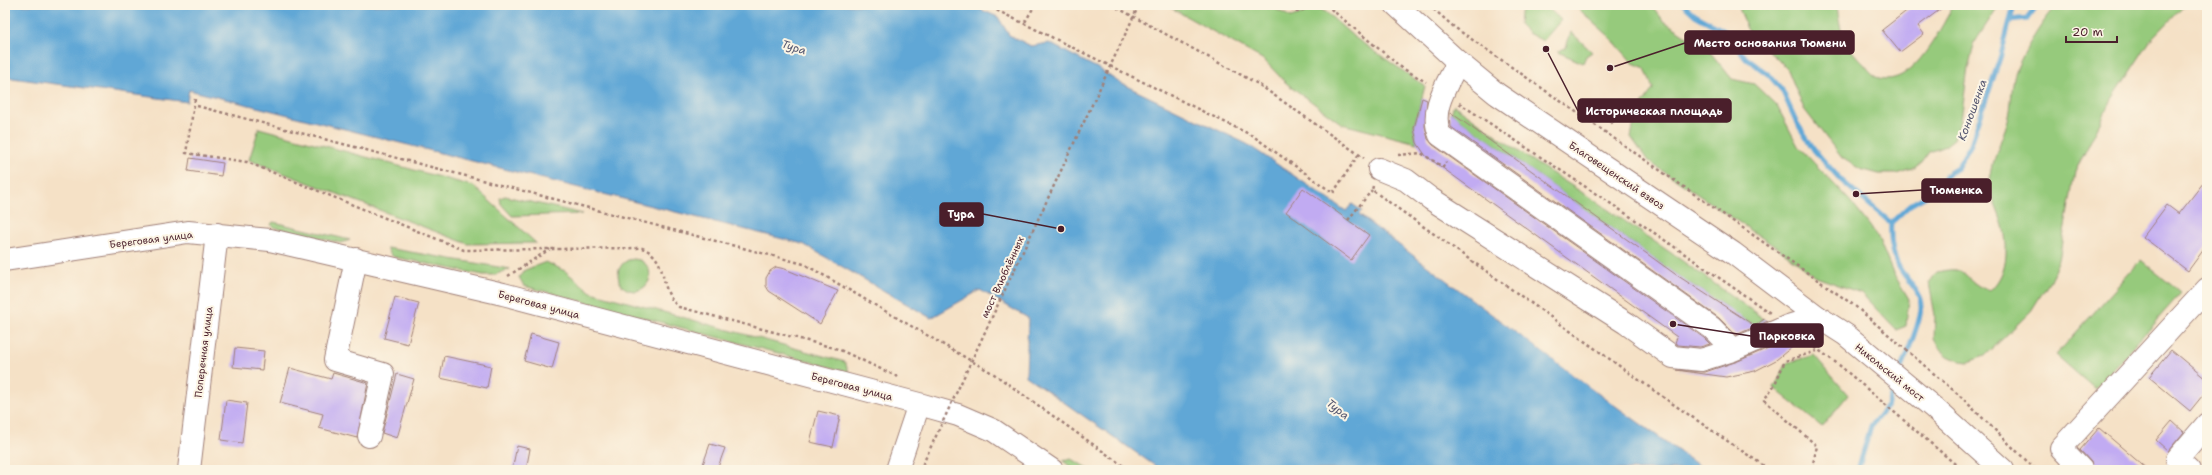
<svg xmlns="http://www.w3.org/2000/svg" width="2212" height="475" font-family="'Shantell Sans',sans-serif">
	<rect width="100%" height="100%" fill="#fcf5e5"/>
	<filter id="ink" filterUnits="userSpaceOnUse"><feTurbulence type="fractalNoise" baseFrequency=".025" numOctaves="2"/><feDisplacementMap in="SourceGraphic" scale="8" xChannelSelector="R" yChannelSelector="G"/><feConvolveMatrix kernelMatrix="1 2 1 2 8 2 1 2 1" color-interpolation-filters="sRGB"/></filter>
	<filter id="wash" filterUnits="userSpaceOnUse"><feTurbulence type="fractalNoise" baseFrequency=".012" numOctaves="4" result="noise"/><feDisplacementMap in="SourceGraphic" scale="16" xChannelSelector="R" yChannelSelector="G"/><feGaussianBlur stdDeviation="0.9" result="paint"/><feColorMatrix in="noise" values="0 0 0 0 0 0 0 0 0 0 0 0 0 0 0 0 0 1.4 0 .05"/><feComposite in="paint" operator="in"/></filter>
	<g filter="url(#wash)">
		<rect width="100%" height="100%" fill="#f5e1c6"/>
		<path fill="#96ca7c" stroke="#707454" d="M1166 5H1268L1291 17 1317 8 1326 12 1354 37 1425 86 1414 128 1417 143 1342 124 1286 83 1264 60Z
			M1526 5H1545L1561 20 1543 41 1528 33 1519 24 1520 14Z
			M1574 5H1651L1664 21 1710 52 1732 79 1754 84 1777 106 1798 146 1850 201 1877 235 1892 271 1909 299 1906 326 1896 330 1861 293 1816 277 1786 254 1648 161 1631 137 1636 113 1653 89 1645 68 1633 63 1609 36Z
			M1738 5H1837C1840 32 1844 45 1864 64 1868 69 1874 77 1880 78 1914 87 1940 28 1954 5H1999L1975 42 1968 68 1961 120 1954 139 1945 146 1929 152 1922 162 1913 169 1896 174H1879L1860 169 1842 158 1804 109 1788 70 1747 29Z
			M2058 5H2185L2150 41 2112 99 2075 172 2059 259 2050 281 2031 311 1985 356 1968 362 1959 361 1948 356 1939 348 1934 339 1935 315 1929 283 1937 272C1942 271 1950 269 1956 270 1969 272 1971 287 1990 290 2010 273 2009 240 2000 217 1996 206 1991 196 1990 185 1990 164 2002 140 2008 120 2012 106 2011 91 2014 77 2018 60 2044 17 2058 5Z
			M1571 32 1592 52 1586 56 1583 63 1558 52 1566 47Z
			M1454 105 1528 158 1594 200 1674 255 1764 319 1755 326 1675 274 1451 113Z
			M259 128 473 186 536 243 468 244 249 160Z
			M505 196 583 214 512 216 501 204 500 198Z
			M273 222 350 240 341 243 273 227 271 224Z
			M387 248 510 269 494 275H483L394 257 390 254Z
			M618 275a16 16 0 1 1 32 0a16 16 0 1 1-32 0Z
			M2141 260 2181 293 2095 389 2056 355Z
			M546 262 565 271 591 292 845 362 849 372 524 286 519 277 525 270Z
			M1814 355 1848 395 1822 427 1774 388 1787 363Z
			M1071 459 1091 470H1075L1063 461Z"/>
		<path fill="#60a7d6" stroke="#556380" d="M5 5H970L998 17 1009 35 1031 46 1049 43 1099 69 1120 83 1247 144 1346 211 1352 204 1362 211 1359 215 1596 392 1705 470H1161L1026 376 1028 318 980 290 931 318 803 244 189 90 187 102 5 77Z"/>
		<path fill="#f5e1c6" d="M1362 211V214L1596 390V392L1359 214Z"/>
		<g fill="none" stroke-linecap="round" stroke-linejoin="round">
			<path stroke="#60a7d6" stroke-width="5" d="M1684 5 1695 15 1726 32 1746 58 1769 75 1782 90 1797 123 1814 150 1841 180 1891 223C1890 238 1891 252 1899 267 1905 279 1921 290 1921 306 1922 320 1905 358 1899 373
				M2010 20 2014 5
				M1891 223 1910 205 1933 192 1946 175 1957 168 1971 144 2001 55 2010 20 2028 18 2037 5
				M1858 470 1871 426 1887 406 1895 384"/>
		</g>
		<g id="blocks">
			<path fill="#c1abf2" d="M1914 5H1946L1918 26 1924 34 1900 52 1882 30Z
				M1422 98 1427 100 1425 126 1428 139 1433 145 1704 338 1710 344 1700 347 1678 345 1675 343 1677 337 1426 156 1417 143 1414 128Z
				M1608 104 1620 112 1612 124 1600 116Z
				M1450 112 1675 274 1755 326 1764 319 1768 321 1736 335 1719 318 1451 127Z
				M190 158 223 163 221 176 188 171Z
				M2207 178V245L2188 271 2143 237 2167 205 2179 214Z
				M1303 188 1369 235 1351 260 1286 212Z
				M776 267 785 269 838 291 820 324 769 291 766 286V278L770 271Z
				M395 297 419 303 408 344 384 338Z
				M531 334 559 342 552 369 524 361Z
				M1792 338 1798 342 1776 360 1755 371 1726 377 1676 370 1705 372 1738 361Z
				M235 348 264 351 262 370 233 367Z
				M2171 350 2207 380V390L2190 411 2149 377Z
				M444 356 491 366 487 388 440 378Z
				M290 368 331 379 333 373 368 383 357 438 319 428 323 414 280 403Z
				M397 374 414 379 397 438 382 433Z
				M226 400 247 403 242 443 221 440Z
				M818 411 840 416 833 447 810 442Z
				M2172 421 2184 432 2168 451 2156 440Z
				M2099 428 2148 470H2094L2091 462 2080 450Z
				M710 444 725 448 717 470H701Z
				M517 446 530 449 526 470H512Z"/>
		</g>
	</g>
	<g filter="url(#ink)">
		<use href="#blocks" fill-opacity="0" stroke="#a08078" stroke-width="1"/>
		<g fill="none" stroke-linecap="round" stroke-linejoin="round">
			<defs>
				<path id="minor" d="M1458 62C1447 85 1429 110 1440 135L1712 328 1733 350
					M1379 169 1406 180 1431 199 1626 323 1673 357 1701 360 1733 350 1788 326 1818 317
					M356 259 335 360 383 374 369 436
					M5 260 188 232 270 240 503 294 919 404 958 415 993 430 1052 470
					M189 470 217 234
					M897 470 919 404
					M2082 470 2061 448 2207 289
					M2189 470 2177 459 2207 424"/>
				<path id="major" d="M1396 5 1458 62 1497 94 1733 253 1818 317 1846 335 1934 408 2003 470"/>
			</defs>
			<use href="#minor" stroke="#a08078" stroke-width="24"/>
			<use href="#major" stroke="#a08078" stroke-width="24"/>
			<path stroke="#a08078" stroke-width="2.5" stroke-dasharray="3 3" stroke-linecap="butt" d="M986 5 1253 136 1333 193 1359 154
				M1112 5 1258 84 1364 158
				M1286 5 1297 12 1316 5
				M1326 5 1402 68 1426 82
				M1429 5 1454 27 1855 306 1960 396 2036 470
				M1025 22 1035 5
				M195 99 186 153 247 162 464 250 642 248C671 259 656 289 679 307L838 349 898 377
				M1459 103 1637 221 1770 313
				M197 106 804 264 994 374 1129 470
				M1398 155 1421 153 1443 167 1446 162
				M1373 186 1372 190 1670 402 1770 470
				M1348 220 1372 190
				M508 276 550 249
				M1805 340 1839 365 1962 470
				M1812 468 1817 446 1764 400 1775 384 1785 361 1817 351
				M1797 470 1812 468 1815 470"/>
			<use href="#minor" stroke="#fff" stroke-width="22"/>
			<use href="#major" stroke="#fff" stroke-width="22"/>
			<path stroke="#a08078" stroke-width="2.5" stroke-dasharray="3 3" stroke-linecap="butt" d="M920 470 1139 5"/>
		</g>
	</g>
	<g text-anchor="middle" stroke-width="4" stroke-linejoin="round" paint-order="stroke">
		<g font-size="10" fill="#4a1f2b" stroke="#fcf5e5">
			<text transform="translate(1617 175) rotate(34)" y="4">Благовещенский взвоз</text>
			<text transform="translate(151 239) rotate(-7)" y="4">Береговая улица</text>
			<text transform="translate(1002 277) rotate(-65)" y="4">мост Влюблённых</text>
			<text transform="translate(539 304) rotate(15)" y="4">Береговая улица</text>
			<text transform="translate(203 352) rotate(-83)" y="4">Поперечная улица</text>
			<text transform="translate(1890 372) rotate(39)" y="4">Никольский мост</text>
			<text transform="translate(852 386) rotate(15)" y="4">Береговая улица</text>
		</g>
		<g font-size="11" font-style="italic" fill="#53556f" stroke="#fcf5e5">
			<text transform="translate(794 47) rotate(18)" y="4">Тура</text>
			<text transform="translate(1972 110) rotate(-70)" y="4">Конюшенка</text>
			<text transform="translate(1338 409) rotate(38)" y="4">Тура</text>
		</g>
	</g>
	<path fill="none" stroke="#4a1f2b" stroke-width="1.5" d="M1610 68L1685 43M1546 49L1578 111M1856 194L1922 190M1061 229L983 214M1673 324L1751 336"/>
	<g fill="#4a1f2b" stroke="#fcf5e5" stroke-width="1.5">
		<circle cx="1610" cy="68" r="4"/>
		<circle cx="1546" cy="49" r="4"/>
		<circle cx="1856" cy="194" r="4"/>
		<circle cx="1061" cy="229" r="4"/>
		<circle cx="1673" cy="324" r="4"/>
	</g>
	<g fill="#4a1f2b" stroke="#4a1f2b" stroke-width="1.5">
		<rect x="1685" y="31" width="169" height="23" rx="4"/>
		<rect x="1578" y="99" width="153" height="23" rx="4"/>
		<rect x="1922" y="179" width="69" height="23" rx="4"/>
		<rect x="940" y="203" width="43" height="23" rx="4"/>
		<rect x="1751" y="324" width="72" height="23" rx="4"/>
	</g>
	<g font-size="11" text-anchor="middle" font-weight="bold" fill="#fff">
		<text x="1770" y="47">Место основания Тюмени</text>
		<text x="1654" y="115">Историческая площадь</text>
		<text x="1956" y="194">Тюменка</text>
		<text x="961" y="218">Тура</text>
		<text x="1787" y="340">Парковка</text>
	</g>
	<rect width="2212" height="475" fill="none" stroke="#fcf5e5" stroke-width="20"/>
	<path d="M2066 36v6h51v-6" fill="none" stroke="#4a1f2b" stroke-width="2"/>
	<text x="2072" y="36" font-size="12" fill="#4a1f2b" stroke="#fcf5e5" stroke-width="3" paint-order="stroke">20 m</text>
</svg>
